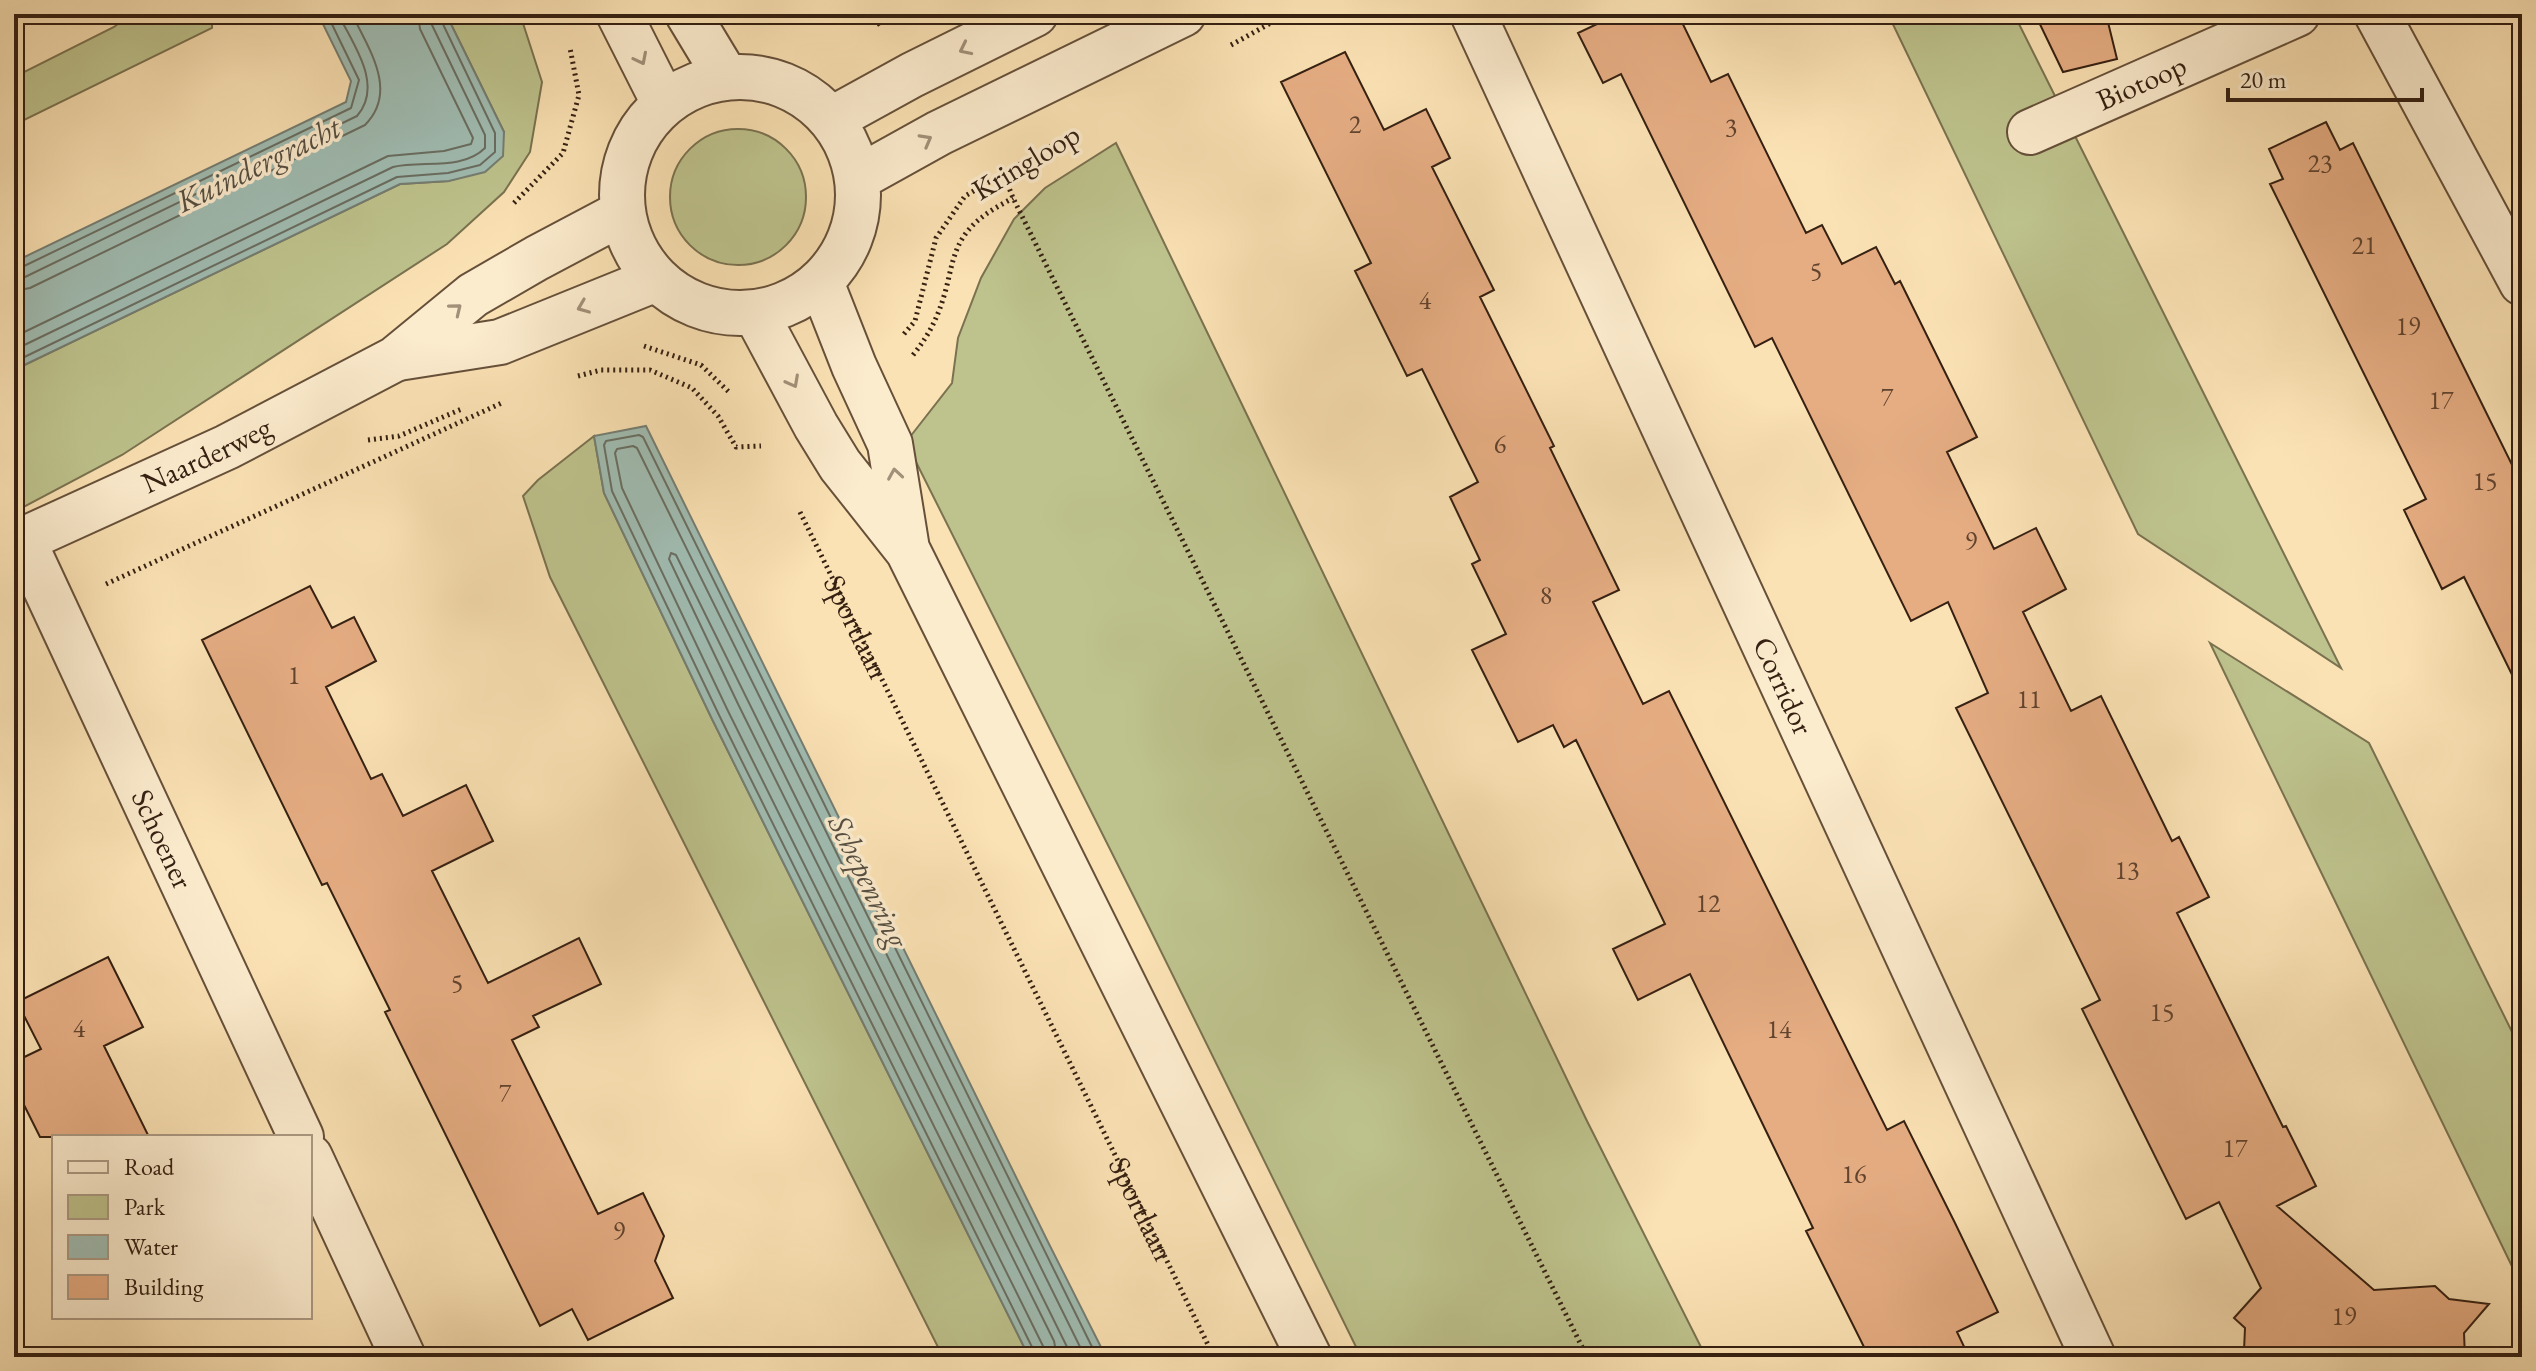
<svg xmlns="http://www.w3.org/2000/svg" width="2536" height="1371" font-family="'EB Garamond',serif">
	<rect width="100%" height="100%" fill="#fbe2b4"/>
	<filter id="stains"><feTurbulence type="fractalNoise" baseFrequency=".0025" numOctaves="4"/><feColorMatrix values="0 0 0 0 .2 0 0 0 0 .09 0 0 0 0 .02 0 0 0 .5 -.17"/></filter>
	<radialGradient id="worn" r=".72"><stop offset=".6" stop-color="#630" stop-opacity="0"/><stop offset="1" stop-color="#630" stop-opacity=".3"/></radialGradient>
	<path fill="#bec38d" stroke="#7a7250" stroke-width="2" d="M131 14H212V28L14 125V77L114 27Z
		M446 14H520L542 82 530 152 504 192 447 244 122 455 14 512V370L400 184 449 181 504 132Z
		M1888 14H2014L2341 668 2138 534Z
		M670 197a68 68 0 1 1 136 0a68 68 0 1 1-136 0Z
		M1116 143 1587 1121 1706 1357H1361L1147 923 906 442 952 383 958 338 981 278 1014 219 1045 188Z
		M594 436 604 493 712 719 1029 1357H943L550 577 523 496 538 480Z
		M2210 643 2369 743 2522 1052V1287Z"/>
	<path fill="#a0bdb3" stroke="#757e73" stroke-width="2" d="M318 14H446L504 132 503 156 485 172 449 181 400 184 14 370V262L346 102 351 81Z
		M646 426 1048 1242 1106 1357H1029L712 719 604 493 594 436Z"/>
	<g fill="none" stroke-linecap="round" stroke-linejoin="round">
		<path stroke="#6a6e62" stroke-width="2" d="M14 269 20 268 351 108 359 80 327 14
			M14 279 25 277 357 116C384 85 353 44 338 14
			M14 291 30 288 365 125C399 91 368 48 352 14
			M14 337 388 156 444 151 471 144 473 138 420 29 418 14
			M14 350 393 167C422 160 462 171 485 148V135L432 25 430 14
			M14 362 397 177 448 173 480 165 495 152V133L441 20 440 14
			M1035 1357 1034 1351 719 715 612 491 604 445 606 441 639 435 643 437 1097 1357
			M1045 1357 1043 1346 728 711 622 488 615 453 617 449 633 446 637 448 1085 1357
			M1057 1357 1054 1341 739 706 669 559 671 553 676 555 1072 1357"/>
	</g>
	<path fill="#e6ad83" stroke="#352012" stroke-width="2" d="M1618 14H1678L1711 82 1728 74 1806 233 1822 225 1842 264 1876 247 1895 284 1900 281 1977 437 1947 452 1994 549 2036 528 2066 589 2023 612 2071 711 2101 696 2172 841 2179 837 2209 897 2177 913 2283 1127 2286 1126 2316 1186 2277 1206 2374 1290 2435 1286 2449 1299 2489 1304 2464 1333 2465 1357H2354L2328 1348 2320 1357H2279L2244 1351 2245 1328 2234 1318 2261 1288 2219 1202 2186 1219 2082 1009 2100 1000 1956 708 1988 693 1948 602 1911 621 1772 338 1755 347 1621 74 1603 83 1578 33Z
		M2035 14H2106L2117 59 2063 72Z
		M1345 52 1384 130 1426 109 1450 158 1432 167 1494 290 1480 297 1554 446 1550 448 1619 590 1593 602 1643 704 1669 691 1887 1130 1904 1121 1955 1223 1998 1312 1957 1332 1969 1357H1869L1806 1231 1813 1228 1690 974 1638 1000 1613 949 1665 924 1576 740 1564 747 1553 725 1518 742 1472 650 1506 634 1472 564 1480 560 1450 497 1478 482 1422 369 1407 376 1355 271 1371 263 1281 82Z
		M2326 122 2340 150 2353 143 2522 485V695L2464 577 2442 589 2404 510 2426 499 2270 184 2283 179 2269 149Z
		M310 586 332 628 354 617 376 661 326 687 371 779 382 774 403 816 466 785 493 841 432 871 488 983 579 938 601 984 533 1016 539 1027 512 1040 598 1214 643 1193 664 1236 655 1261 673 1298 588 1340 572 1309 540 1326 385 1012 390 1010 327 883 322 885 202 640Z
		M108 957 143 1027 104 1046 149 1137H40L14 1085V1062L41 1049 17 1002Z"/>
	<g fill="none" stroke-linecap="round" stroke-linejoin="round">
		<defs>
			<g id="minor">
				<path id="s2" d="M1473 14 2093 1357"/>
				<path d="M2377 14 2522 283"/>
				<path id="s3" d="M2030 132 2297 14"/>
				<path d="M398 358 500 342 656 279"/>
				<path id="s4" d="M23 540 301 1137"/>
				<path id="s5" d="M14 544 227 447 395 359 473 295 537 258 622 213"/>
				<path d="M310 1157 403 1357"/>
			</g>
			<path id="tertiary" d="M619 14 664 103
				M688 14 726 77
				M622 195a118 118 0 1 1 236 0a118 118 0 1 1-236 0Z
				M832 119 912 75 1035 14
				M858 178 939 133 1183 14
				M821 282 854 366 890 444 907 549
				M756 314 816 426 840 465 908 551 1309 1357"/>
		</defs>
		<use href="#minor" stroke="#66503a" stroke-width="48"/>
		<use href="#tertiary" stroke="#66503a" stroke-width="48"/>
		<g stroke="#352012" stroke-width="5" stroke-dasharray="2 4" stroke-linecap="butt">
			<path d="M872 14 882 28"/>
			<path d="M876 18 888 14"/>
			<path d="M1231 45 1287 14"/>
			<path d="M1001 167 1013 198 1587 1357"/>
			<path d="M514 203 563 153 579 95 570 48"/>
			<path d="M904 334 915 321 936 238 965 196 1051 146"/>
			<path d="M644 346 701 365 731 394"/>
			<path d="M913 355C930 334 939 315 946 289 951 270 953 252 964 236 976 218 995 208 1013 198"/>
			<path d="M578 376 601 370H650L692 388 718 416 736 447 761 446"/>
			<path d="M368 440 399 436 464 408"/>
			<path id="s1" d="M800 512 1214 1357"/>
			<path d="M106 584 504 402"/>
		</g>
		<use href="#minor" stroke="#fcecce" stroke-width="44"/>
		<use href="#tertiary" stroke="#fcecce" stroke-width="44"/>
	</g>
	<defs><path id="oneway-chevron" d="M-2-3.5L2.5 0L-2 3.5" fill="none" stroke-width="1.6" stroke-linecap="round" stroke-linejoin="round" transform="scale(2)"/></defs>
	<g stroke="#a29079">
		<use href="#oneway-chevron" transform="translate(965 49) rotate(154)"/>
		<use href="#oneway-chevron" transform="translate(641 59) rotate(63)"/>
		<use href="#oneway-chevron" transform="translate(926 140) rotate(-29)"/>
		<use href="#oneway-chevron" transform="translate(583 307) rotate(158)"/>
		<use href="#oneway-chevron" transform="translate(456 309) rotate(-39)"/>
		<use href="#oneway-chevron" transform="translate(793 382) rotate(62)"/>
		<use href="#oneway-chevron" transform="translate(895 474) rotate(-99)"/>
	</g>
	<g text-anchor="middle" stroke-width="7" stroke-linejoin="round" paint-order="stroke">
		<g font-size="26" fill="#61432e">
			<text x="1355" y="133">2</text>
			<text x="1731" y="136">3</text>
			<text x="2320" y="172">23</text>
			<text x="2364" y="254">21</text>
			<text x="1816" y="280">5</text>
			<text x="1425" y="309">4</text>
			<text x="2408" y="335">19</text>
			<text x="1887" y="406">7</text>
			<text x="2441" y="409">17</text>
			<text x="1500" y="453">6</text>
			<text x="2485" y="490">15</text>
			<text x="1971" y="550">9</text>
			<text x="1546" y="604">8</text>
			<text x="294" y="684">1</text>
			<text x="2029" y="708">11</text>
			<text x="2127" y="879">13</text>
			<text x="1708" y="912">12</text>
			<text x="457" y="992">5</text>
			<text x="2162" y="1021">15</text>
			<text x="79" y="1037">4</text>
			<text x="1779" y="1038">14</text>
			<text x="505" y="1102">7</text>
			<text x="2235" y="1157">17</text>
			<text x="1854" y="1183">16</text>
			<text x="619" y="1240">9</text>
			<text x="2344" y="1325">19</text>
		</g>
		<g font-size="30" fill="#352012" stroke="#fcecce">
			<text dy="10" stroke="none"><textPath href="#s3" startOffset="122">Biotoop</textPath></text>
			<text transform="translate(1026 162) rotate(-31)" y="10">Kringloop</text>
			<text dy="10" stroke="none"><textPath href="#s5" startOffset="212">Naarderweg</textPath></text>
			<text dy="10" stroke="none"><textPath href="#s1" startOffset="128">Sportlaan</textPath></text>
			<text dy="10" stroke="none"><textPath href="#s2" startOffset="740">Corridor</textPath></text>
			<text dy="10" stroke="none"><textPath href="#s4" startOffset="330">Schoener</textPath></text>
			<text dy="10" stroke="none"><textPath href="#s1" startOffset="776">Sportlaan</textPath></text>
		</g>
		<g font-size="32" font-style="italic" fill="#554f42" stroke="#fcecce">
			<text transform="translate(258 164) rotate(-26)" y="11">Kuindergracht</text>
			<text transform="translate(869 881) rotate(64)" y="11">Schepenring</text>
		</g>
	</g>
	<rect width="2536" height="1371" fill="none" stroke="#fbe2b4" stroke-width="48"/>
	<rect x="16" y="16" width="2504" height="1339" fill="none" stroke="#352012" stroke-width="4"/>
	<rect x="24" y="24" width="2488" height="1323" fill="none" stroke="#352012" stroke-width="2"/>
	<rect x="52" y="1135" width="260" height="184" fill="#fcecce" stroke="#ac9a83" stroke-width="2"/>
	<rect x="68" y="1161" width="40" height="12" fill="#fcecce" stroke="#ac9a83" stroke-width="2"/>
	<text x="124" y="1175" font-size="24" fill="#352012">Road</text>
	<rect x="68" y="1195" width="40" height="24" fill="#bec38d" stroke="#ac9a83" stroke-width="2"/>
	<text x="124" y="1215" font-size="24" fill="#352012">Park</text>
	<rect x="68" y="1235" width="40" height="24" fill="#a0bdb3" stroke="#ac9a83" stroke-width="2"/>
	<text x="124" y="1255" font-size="24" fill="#352012">Water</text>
	<rect x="68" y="1275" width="40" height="24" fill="#e6ad83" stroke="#ac9a83" stroke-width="2"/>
	<text x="124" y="1295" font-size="24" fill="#352012">Building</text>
	<path d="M2228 88v12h194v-12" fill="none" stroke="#352012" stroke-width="4"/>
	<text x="2240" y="88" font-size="24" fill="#352012" stroke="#fcecce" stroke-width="6" paint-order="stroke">20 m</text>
	<rect width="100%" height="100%" filter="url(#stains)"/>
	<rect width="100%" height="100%" fill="url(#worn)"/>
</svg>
